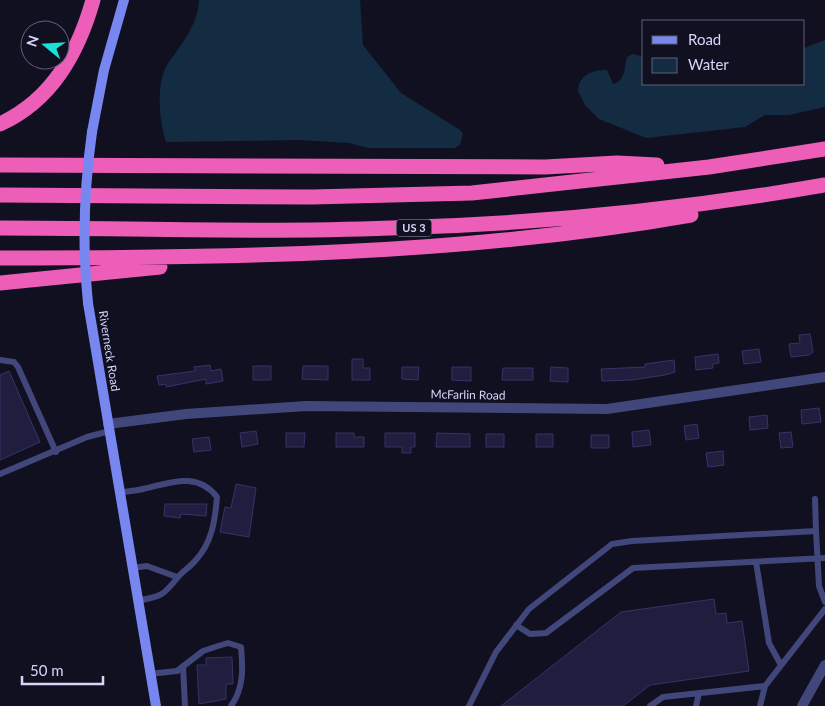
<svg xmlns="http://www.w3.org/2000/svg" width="825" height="706" font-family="Lato,sans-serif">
	<rect width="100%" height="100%" fill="#101021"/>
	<path fill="#132c41" d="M199 0H360L363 45 401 93 460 130 463 134 460 145 455 148H368L349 143 300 140 166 142C159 120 155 82 169 62 182 44 198 24 199 0Z
		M825 40V107L789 115H765L745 127 646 138 599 119 585 105 578 91C579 75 592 70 607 70L613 84C626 80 624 68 627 57L633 54 644 57V84H804V48Z"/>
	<path fill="#201e3f" stroke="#353369" d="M810 334 813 352 809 355 791 357 789 344 800 343 799 335Z
		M759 349 761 362 744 364 742 351Z
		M718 354 719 363 713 364V368L696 370 695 357Z
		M352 359H363V368H370V380H352Z
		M674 360 675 372 665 375 632 380 602 381 601 369 645 367V364Z
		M210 365 211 371 221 369 223 381 206 384V379L166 387V384L159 385 157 376 195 371 194 367Z
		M253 366H271V380H253Z
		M303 366H328V380L302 379Z
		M402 367H419L418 380 402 379Z
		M452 367H471V381L452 380Z
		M551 367 568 368V382L550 381Z
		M503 368H533V380H502Z
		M9 371 40 442 0 460V375Z
		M819 408 821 422 802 424 801 410Z
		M767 415 768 428 750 430 749 417Z
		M697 424 699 438 686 440 684 426Z
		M649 430 651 445 633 447 632 432Z
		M256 431 258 444 242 447 240 433Z
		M791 432 793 447 781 448 779 433Z
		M286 433H305L304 447H286Z
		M336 433H354V437H364V447H336Z
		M385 433H415V447H411V453H402V447H385Z
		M437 433 470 434V447H436Z
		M486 434H504V447H486Z
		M536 434H553V447H536Z
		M591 435H609V448H591Z
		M209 437 211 450 194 452 192 439Z
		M723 451 724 465 708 467 706 453Z
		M236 484 256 488 249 537 220 532 225 507 231 508Z
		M165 504H207L206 516 181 514 180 518 164 516Z
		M714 599 716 614 726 613 727 623 742 621 749 671 650 685 623 706H501L621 612Z
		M232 657 233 684H226V699L199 704 197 665H206V658Z"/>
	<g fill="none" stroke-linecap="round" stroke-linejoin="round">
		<path stroke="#41477a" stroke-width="6" d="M0 360 14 362 18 367 56 452
			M0 474 87 437 110 431
			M119 493C127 491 136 491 143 489 170 483 197 471 217 497 215 521 212 543 195 561 190 567 183 571 178 577 163 596 162 596 137 601
			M815 499 816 531
			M756 562 769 643 781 665
			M132 568 147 566 177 577
			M516 625 530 634 546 633 633 568 825 558
			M183 666 185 706
			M149 674 177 671 203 651 218 646 228 643 241 647C243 668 244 688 231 706
			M469 706 496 652 529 609 612 544 632 541 816 531 819 586 825 602
			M650 706 663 697 765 686
			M696 706 699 693
			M760 706 765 686 825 609"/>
		<path stroke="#41477a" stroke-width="10" d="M108 424 186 414 306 406 607 409 825 377
			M802 706 825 665"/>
		<path stroke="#7787ef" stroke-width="10" d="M92 132 104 70 124 0
			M88 303 156 706"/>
		<path stroke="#ec5eb8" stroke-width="15" d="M0 124C52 100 78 53 93 0
			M0 165 545 167 617 163 657 165
			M0 195 312 197 472 193 709 167 825 149
			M0 228C130 228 261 233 391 228 536 224 681 210 825 185
			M0 258C231 258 463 255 691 215
			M0 283 160 267"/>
		<path stroke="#7787ef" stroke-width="10" d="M88 303C82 246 84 189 92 132"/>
	</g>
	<g text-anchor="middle" stroke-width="4.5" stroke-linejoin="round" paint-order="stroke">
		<rect fill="#101021" stroke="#9a9bb9" stroke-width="1" x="396.5" y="219.5" width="35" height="17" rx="4"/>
		<g font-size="11" font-weight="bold" fill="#d5d6fa">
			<text x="414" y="232">US 3</text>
		</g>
		<g font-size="12" fill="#d5d6fa" stroke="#101021">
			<text transform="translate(109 351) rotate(81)" y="4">Riverneck Road</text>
			<text transform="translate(468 395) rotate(1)" y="4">McFarlin Road</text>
		</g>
	</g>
	<rect x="642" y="20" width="162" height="65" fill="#101021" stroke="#5f5f78"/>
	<rect x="652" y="36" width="25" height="8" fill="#7787ef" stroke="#5f5f78"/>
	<text x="688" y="45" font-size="15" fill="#d5d6fa">Road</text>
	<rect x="652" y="58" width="25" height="15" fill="#132c41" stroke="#5f5f78"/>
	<text x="688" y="70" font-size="15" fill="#d5d6fa">Water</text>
	<g transform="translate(45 45) rotate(288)"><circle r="24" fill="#101021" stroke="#5f5f78"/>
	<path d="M0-4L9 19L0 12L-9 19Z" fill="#1be0d5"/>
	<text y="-8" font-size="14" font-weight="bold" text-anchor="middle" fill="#d5d6fa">N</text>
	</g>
	<path d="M22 676v8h81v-8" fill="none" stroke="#d5d6fa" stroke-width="2.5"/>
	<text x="30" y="676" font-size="15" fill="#d5d6fa" stroke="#101021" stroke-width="4" paint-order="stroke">50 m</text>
</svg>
